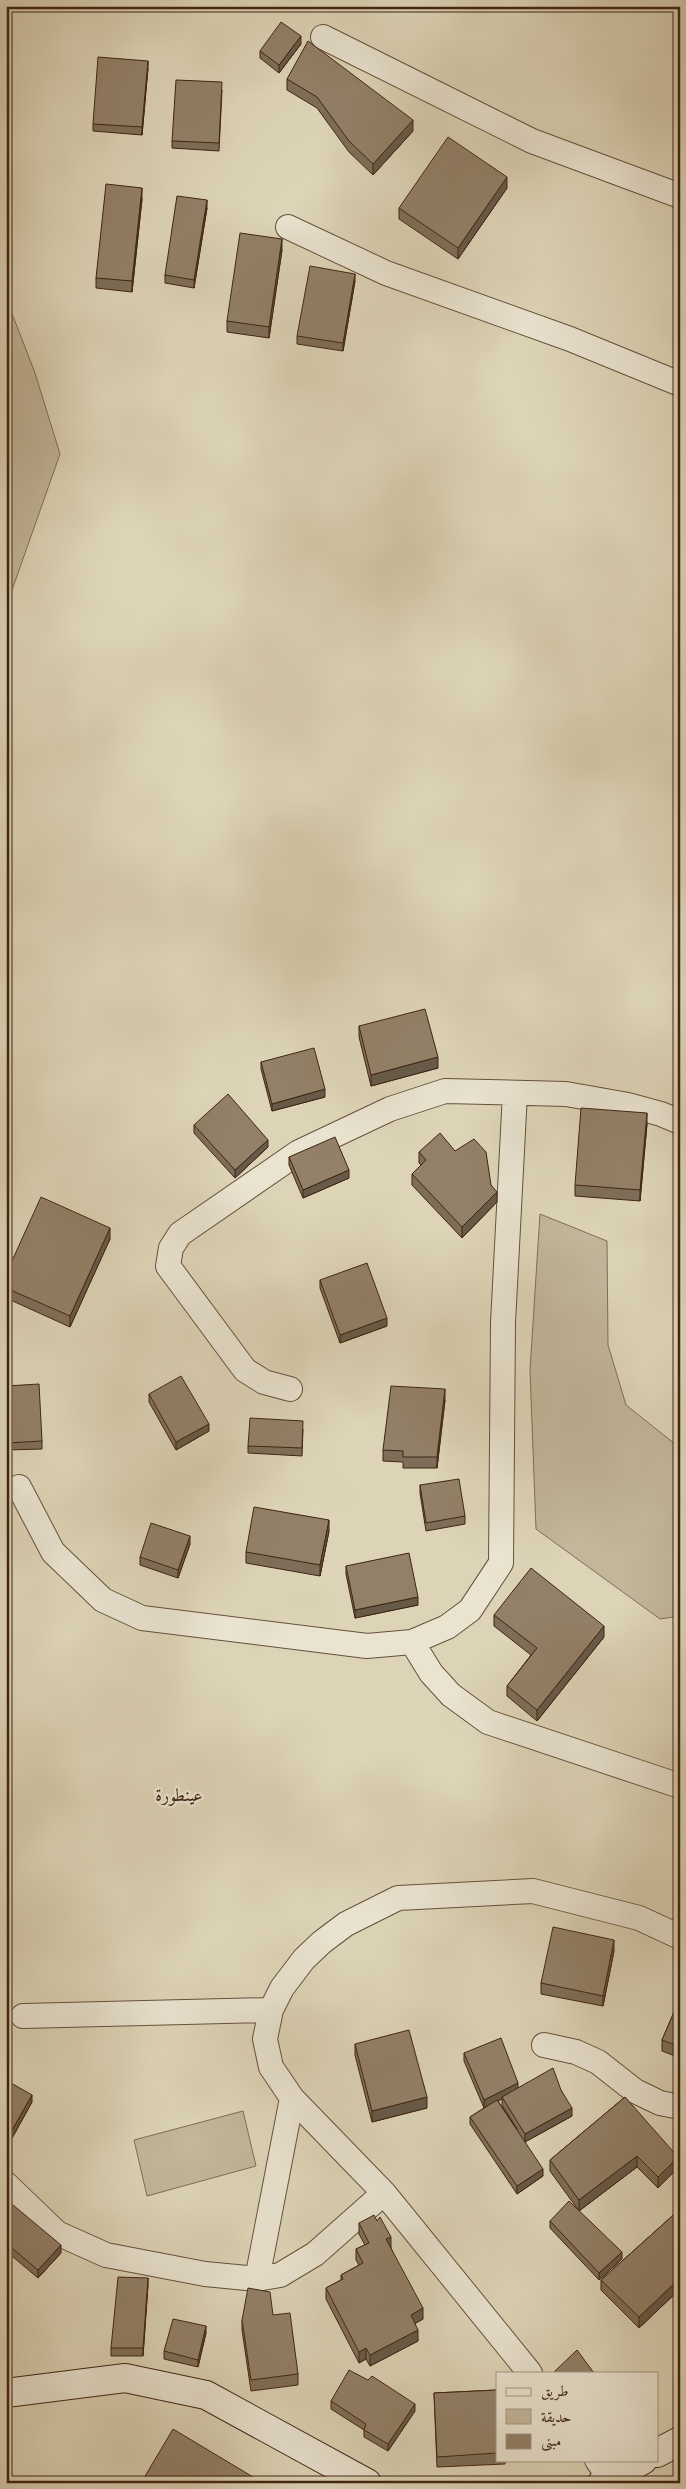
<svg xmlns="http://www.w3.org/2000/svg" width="686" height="2489" font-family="'Gentium Book Plus',Amiri,serif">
	<rect width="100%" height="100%" fill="#ddd4b7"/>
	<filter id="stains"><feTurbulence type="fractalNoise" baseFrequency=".004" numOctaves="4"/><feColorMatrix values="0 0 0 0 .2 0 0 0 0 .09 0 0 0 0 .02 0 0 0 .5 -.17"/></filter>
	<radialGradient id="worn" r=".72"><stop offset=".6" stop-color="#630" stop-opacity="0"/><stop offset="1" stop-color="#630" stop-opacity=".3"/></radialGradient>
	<path fill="#c2b69b" stroke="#816d56" d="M6 298 35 373 60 454 6 607Z
		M540 1214 607 1241 608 1345 626 1405 680 1448V1616L660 1619 536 1529 530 1370Z
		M243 2111 256 2166 147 2196 134 2140Z"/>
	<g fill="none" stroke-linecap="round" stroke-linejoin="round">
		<defs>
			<path id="minor" d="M323 37 532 141 680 196
				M288 227 386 273 570 339 680 384
				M290 1389 264 1382 245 1370 168 1266 171 1248 180 1234 299 1152 390 1109 445 1091 566 1094 628 1105 661 1114 680 1122
				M19 1487 53 1552 103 1600 142 1618 367 1646 412 1642 447 1627 470 1610 501 1563 503 1323 515 1093
				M412 1642 431 1673 451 1695 488 1722 680 1786
				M23 2016 271 2010
				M544 2045 576 2052 598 2062 635 2091 660 2103 680 2107
				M6 2184 57 2233 106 2255 205 2274 257 2279 280 2275 315 2254 384 2193
				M257 2279 292 2098
				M530 2373 384 2193 292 2098 271 2067 265 2039 271 2010 282 1988 304 1959 322 1942 346 1924 398 1898 533 1891 639 1918 680 1937
				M597 2460 613 2483"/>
			<path id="secondary" d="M6 2393 125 2378 206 2395 367 2483
				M657 2453 680 2441
				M602 2483 643 2460"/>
		</defs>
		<use href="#minor" stroke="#67503b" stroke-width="26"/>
		<use href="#secondary" stroke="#402412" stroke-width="30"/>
		<use href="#minor" stroke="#e9e3d0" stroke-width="24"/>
		<use href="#secondary" stroke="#e9e3d0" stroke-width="28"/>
	</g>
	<path fill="#7e6e59" stroke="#402412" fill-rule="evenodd" d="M301 44 279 73 260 58V51Z
		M148 68 142 135 93 131V124Z
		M287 79 413 131 373 175 349 152 317 108 287 90Z
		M222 90 219 151 172 148V141Z
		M507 188 458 259 399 219V208Z
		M142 199 132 292 96 288V278Z
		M207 208 194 288 165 283V275Z
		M282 250 269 338 227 332V321Z
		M355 281 343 351 297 344V336Z
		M359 1026 438 1068 371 1086 359 1037Z
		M261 1062 325 1097 272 1111 261 1069Z
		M647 1124 640 1201 575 1196V1185Z
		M194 1125 268 1147 235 1178 194 1133Z
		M455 1151 491 1185 497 1202 462 1238 412 1185V1174L421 1165 419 1163V1152Z
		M289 1157 349 1178 303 1198 289 1165Z
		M110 1239 70 1327 6 1298V1274Z
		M320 1280 387 1326 340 1343 320 1288Z
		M678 1319H680V1336L678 1330Z
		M6 1386 42 1441V1449L6 1450Z
		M149 1394 209 1431 176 1450 149 1402Z
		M445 1400 437 1468H403V1462L383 1461V1450Z
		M303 1429 302 1456 248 1453V1446Z
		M420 1485 465 1516V1524L426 1531 420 1493Z
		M329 1531 320 1576 246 1563V1552Z
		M190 1544 178 1578 140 1565V1557Z
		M346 1566 418 1605 355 1618 346 1574Z
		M494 1615 604 1637 537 1721 507 1696V1686L531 1655 494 1626Z
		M614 1951 603 2006 541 1994V1983Z
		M680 1998V2058L662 2051V2040Z
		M355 2044 427 2108 372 2122 355 2055Z
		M464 2053 518 2088 561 2090 572 2116 525 2142 543 2176 517 2194 470 2124V2117L484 2108 464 2061ZM502 2099V2105L517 2129 498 2101Z
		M6 2091 32 2102 11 2140 6 2137Z
		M625 2097 678 2168 658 2188 637 2167 579 2211 550 2171V2160Z
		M680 2209V2289L639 2328 601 2290V2280Z
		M6 2214 61 2253 38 2278 6 2251Z
		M550 2221 622 2259 599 2280 550 2228Z
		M359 2223 391 2248 423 2319 415 2323 418 2341 370 2366 366 2359 359 2363 326 2299V2288L341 2280V2275L359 2265 356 2260V2249L365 2245 359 2234Z
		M148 2285 143 2356H111V2348Z
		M273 2315 298 2374V2385L251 2391 242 2330V2320Z
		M206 2333 198 2367 164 2359V2351Z
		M497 2390V2460H505V2464L437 2467 434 2393Z
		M331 2401 415 2411 388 2451 364 2437V2430L331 2409Z"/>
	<path fill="#665a49" stroke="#402412" d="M301 36V44L279 73V65Z
		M148 61V68L142 135V127Z
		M413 120V131L373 175V164Z
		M507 177V188L458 259V248Z
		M142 188V199L132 292V281Z
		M207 200V208L194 288V280Z
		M282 239V250L269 338V327Z
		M355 274V281L343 351V343Z
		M438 1057V1068L371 1086V1075Z
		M325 1089V1097L272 1111V1104Z
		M647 1113V1124L640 1201V1190Z
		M268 1140V1147L235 1178V1170Z
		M349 1170V1178L303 1198V1190Z
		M497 1192V1202L462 1238V1227Z
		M110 1228V1239L70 1327V1316Z
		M387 1318V1326L340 1343V1335Z
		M445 1389V1400L437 1468V1457Z
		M209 1424V1431L176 1450V1442Z
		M329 1520V1531L320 1576V1565Z
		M190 1536V1544L178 1578V1570Z
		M418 1597V1605L355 1618V1610Z
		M604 1626V1637L537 1721V1710Z
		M614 1940V1951L603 2006V1996Z
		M518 2083V2091L502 2097V2099L484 2108V2100Z
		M32 2095V2102L11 2140V2132Z
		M427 2097V2108L372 2122V2111Z
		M572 2108V2116L525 2142V2134Z
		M637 2156V2167L579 2211V2200Z
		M678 2157V2168L658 2188V2177Z
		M543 2169V2176L517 2194V2186Z
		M391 2237V2248L386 2239Z
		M61 2245V2253L38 2278V2270Z
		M622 2252V2259L599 2280V2273Z
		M148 2278V2285L143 2356V2348Z
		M680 2278V2289L639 2328V2317Z
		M423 2308V2319L411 2326V2315Z
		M206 2326V2333L198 2367V2360Z
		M418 2330V2341L370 2366V2355Z
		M366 2348V2359L359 2363V2352Z
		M415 2404V2411L388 2451V2444Z"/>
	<path fill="#928068" stroke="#402412" d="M281 22 301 36 279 65 260 51Z
		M308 41 413 120 373 164 349 141 317 97 287 79Z
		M98 57 148 61 142 127 93 124Z
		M176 80 222 82 219 143 172 141Z
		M448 137 507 177 458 248 399 208Z
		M106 184 142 188 132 281 96 278Z
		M177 196 207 200 194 280 165 275Z
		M240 233 282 239 269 327 227 321Z
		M310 266 355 274 343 343 297 336Z
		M425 1009 438 1057 371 1075 359 1026Z
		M314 1048 325 1089 272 1104 261 1062Z
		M228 1094 268 1140 235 1170 194 1125Z
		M581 1108 647 1113 640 1190 575 1185Z
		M440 1133 455 1151 474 1139 486 1152 491 1185 497 1192 462 1227 412 1174 426 1160 419 1152Z
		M335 1137 349 1170 303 1190 289 1157Z
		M41 1197 110 1228 70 1316 6 1288V1274Z
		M367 1263 387 1318 340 1335 320 1280Z
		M181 1376 209 1424 176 1442 149 1394Z
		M39 1384 42 1441 6 1443V1386Z
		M391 1386 445 1389 437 1457H403V1451L383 1450Z
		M250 1418 303 1421 302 1448 248 1446Z
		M459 1479 465 1516 426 1523 420 1485Z
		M254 1507 329 1520 320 1565 246 1552Z
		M151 1523 190 1536 178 1570 140 1557Z
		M409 1553 418 1597 355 1610 346 1566Z
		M531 1568 604 1626 537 1710 507 1686 537 1648 494 1615Z
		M553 1927 614 1940 603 1996 541 1983Z
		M680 1998V2047L662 2040Z
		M409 2030 427 2097 372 2111 355 2044Z
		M501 2038 518 2083 484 2100 464 2053Z
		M553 2068 561 2090 572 2108 525 2134 502 2097Z
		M11 2083 32 2095 11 2132 6 2130V2091Z
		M625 2097 678 2157 658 2177 637 2156 579 2200 550 2160Z
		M497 2100 543 2169 517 2186 470 2117Z
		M569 2201 622 2252 599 2273 550 2221Z
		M13 2205 61 2245 38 2270 6 2243V2214Z
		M680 2209V2278L639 2317 601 2280Z
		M374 2215 377 2221 380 2217 391 2237 386 2239 423 2308 411 2315 418 2330 370 2355 366 2348 359 2352 326 2288 343 2279 341 2275 363 2263 356 2249 369 2243 359 2223Z
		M118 2277 148 2278 143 2348H111Z
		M248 2288 270 2292 273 2315 290 2313 298 2374 251 2380 242 2320Z
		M173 2319 206 2326 198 2360 164 2351Z
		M577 2350 594 2373H553Z
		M349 2370 368 2380 372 2376 415 2404 388 2444 364 2430 366 2424 331 2401Z
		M497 2390V2453L437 2457 434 2393Z
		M173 2429 263 2483H141Z"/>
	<g text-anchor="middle" stroke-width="5" stroke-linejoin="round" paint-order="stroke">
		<g font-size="18" fill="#402412" stroke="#e9e3d0">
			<text x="179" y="1801">عينطورة</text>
		</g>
	</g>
	<rect width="686" height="2489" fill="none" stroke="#ddd4b7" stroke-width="25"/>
	<rect x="8" y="8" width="671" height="2474" fill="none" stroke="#402412" stroke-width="2.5"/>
	<rect x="12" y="12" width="661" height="2464" fill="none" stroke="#402412"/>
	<rect x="496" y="2372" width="162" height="90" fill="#e9e3d0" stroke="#a59784"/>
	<rect x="506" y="2388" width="25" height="8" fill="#e9e3d0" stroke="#a59784"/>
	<text x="541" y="2396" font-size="15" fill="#402412">طريق</text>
	<rect x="506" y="2409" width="25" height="15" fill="#c2b69b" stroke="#a59784"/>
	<text x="541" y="2422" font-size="15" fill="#402412">حديقة</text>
	<rect x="506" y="2434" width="25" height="15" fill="#928068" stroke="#a59784"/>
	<text x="541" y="2446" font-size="15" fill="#402412">مبنى</text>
	<rect width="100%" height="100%" filter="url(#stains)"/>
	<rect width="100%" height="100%" fill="url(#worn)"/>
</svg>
